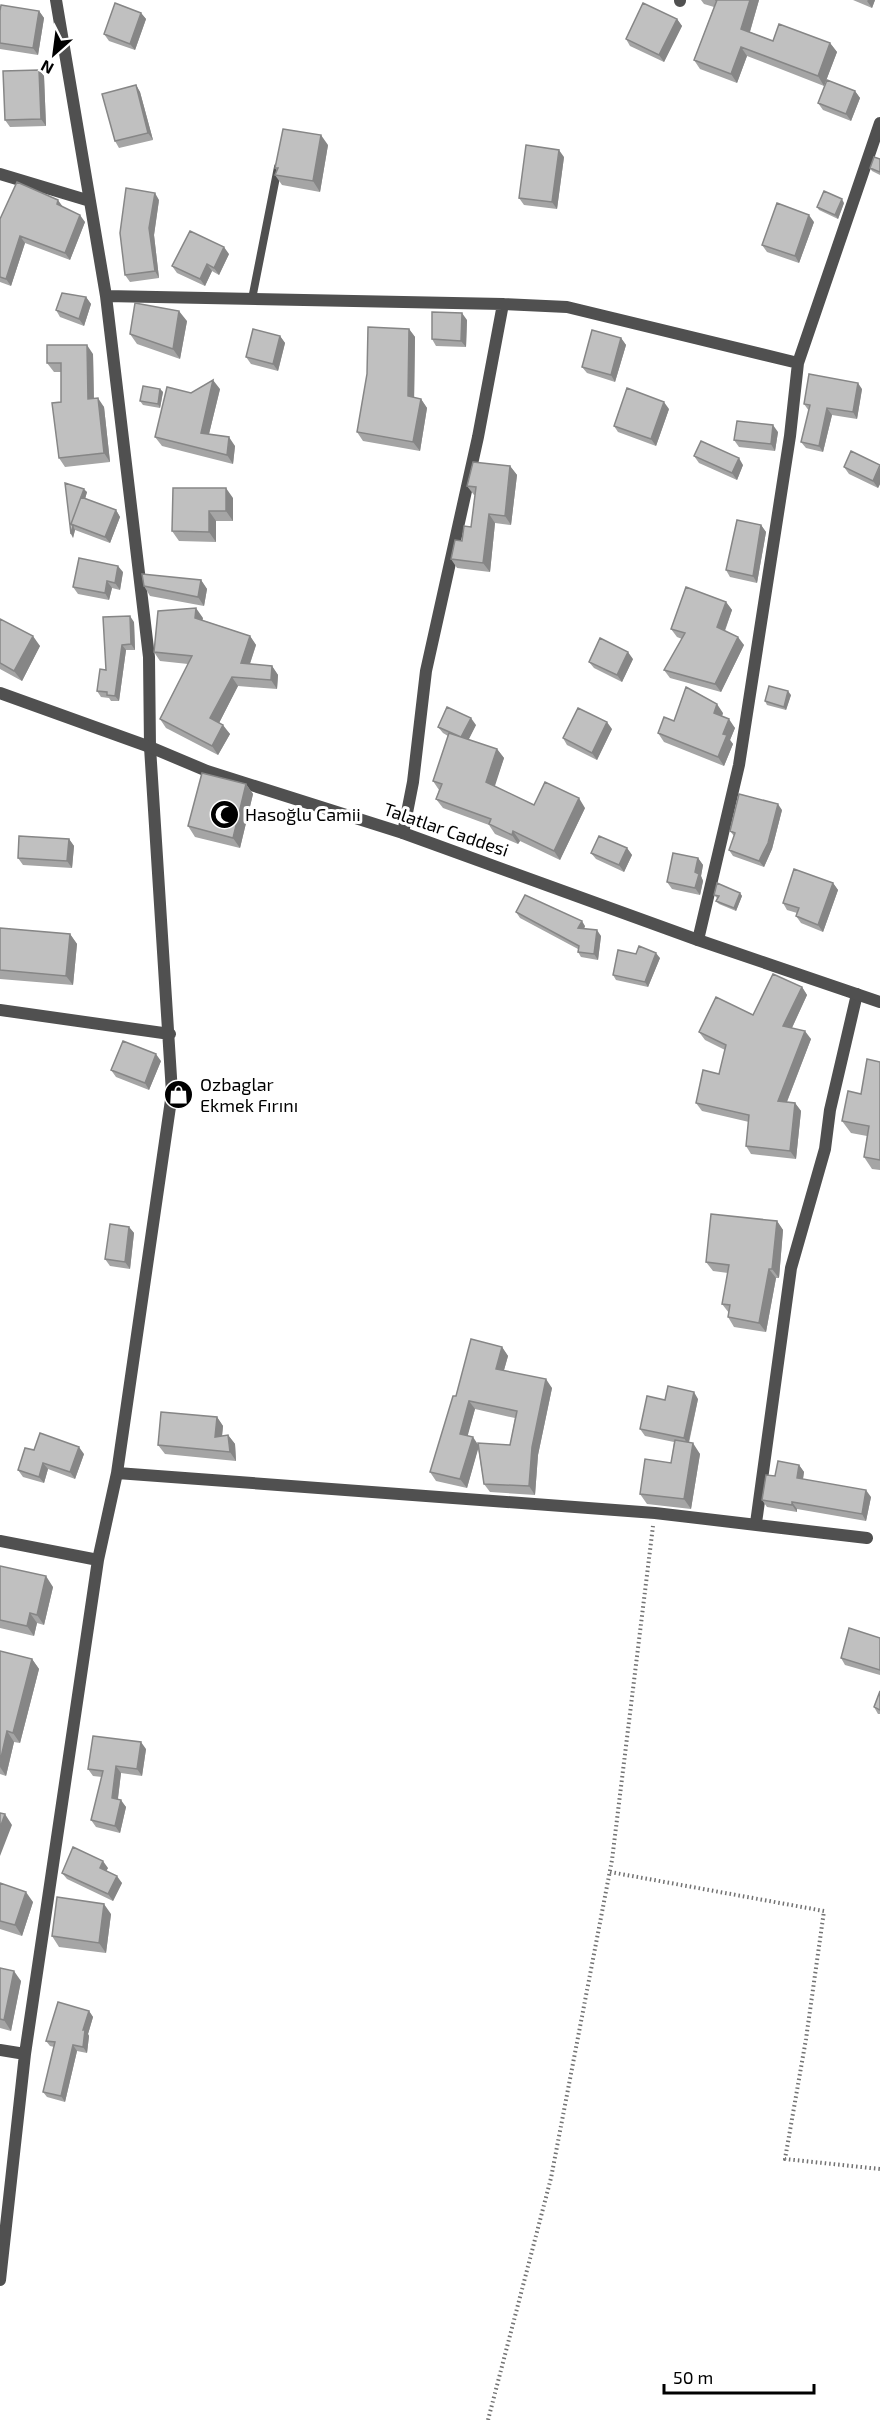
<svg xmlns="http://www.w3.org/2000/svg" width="880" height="2420" font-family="'Exo 2',sans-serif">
	<rect width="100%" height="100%" fill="#fff"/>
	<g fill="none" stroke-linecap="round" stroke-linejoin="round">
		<path stroke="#727272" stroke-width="4" stroke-dasharray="1.5 3" stroke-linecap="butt" d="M610 1872 824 1911 806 2039 785 2159 880 2169
			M488 2420 551 2178 612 1860 653 1526"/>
		<path stroke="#505050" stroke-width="8" d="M252 299 278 167"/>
		<path stroke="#505050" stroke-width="12" d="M680 1V0
			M0 174 90 201
			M106 296 503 304 567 307 798 363
			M403 833 413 782 426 671 478 437 503 304
			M698 940 739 765 790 436 798 363 880 123
			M0 1010 170 1034
			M117 1473 655 1513 867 1538
			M756 1523 791 1268 825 1149 830 1110 857 994
			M0 1541 98 1560
			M0 2050 25 2054
			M0 2280 25 2054 98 1560 117 1473 172 1093 150 747 149 657 106 296 56 0"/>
		<path stroke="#505050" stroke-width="12" d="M0 693 150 747 207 771 403 833 698 940 880 1002"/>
	</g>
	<path fill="#a5a5a5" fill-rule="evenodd" d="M701 0H759L750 32 773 41 830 43 837 52 824 86 747 56 737 83 700 69 694 60 714 7 704 4Z
		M853 0H875L872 8Z
		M0 11H39L44 18 38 55 0 49Z
		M141 13 146 19 135 50 109 41 104 34Z
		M677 19 682 26 664 62 630 46 626 39Z
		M39 70 44 76 46 126 10 127 5 120Z
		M136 85 140 92 153 140 119 148 115 141Z
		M855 91 860 98 851 121 823 110 818 103Z
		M328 145 320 192 282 185 275 175 277 171 275 168Z
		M564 157 557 209 524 205 519 198Z
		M880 159V175L872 171 870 168Z
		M159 200 154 235 159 278 130 282 125 275Z
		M844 203 838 219 819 210 817 207Z
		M63 207 85 222 70 260 25 243 11 286 0 282V219Z
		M814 222 799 263 767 252 762 245Z
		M229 254 219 275 212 271 205 286 177 273 172 266Z
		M86 297 91 304 84 326 60 317 56 310Z
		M467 320 466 347 436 346 432 339Z
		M187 321 180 359 137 344 130 334Z
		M409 329 415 337 414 398 421 399 427 408 420 451 363 441 357 432Z
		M280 336 285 343 278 371 251 364 246 357Z
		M621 338 626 345 615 382 587 373 582 367Z
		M93 354 94 399 104 407 110 462 65 467 59 458 61 402V372H54L47 363Z
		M160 389 163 392 160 408 143 405 140 401Z
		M220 389 209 434 235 446 233 464 162 446 155 437 191 393Z
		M862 389 857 419 832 415 823 452 806 448 801 442 809 411 804 404Z
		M669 409 656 446 618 432 614 426Z
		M778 432 775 451 739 447 734 440Z
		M694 456 743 465 737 480 699 463Z
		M880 465V484L878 488 849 474 844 467Z
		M510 466 517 475 511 525 495 523 490 572 457 568 451 559 471 527 475 495H474L467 486Z
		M65 483 87 492 85 499 116 510 120 517 110 543 75 530 73 538Z
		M233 498V521H216V542L179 541 172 531Z
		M761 525 766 532 757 583 730 577 726 570Z
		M123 572 120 590 112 588 109 600 78 594 73 587Z
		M201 580 207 589 204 606 150 596 144 586Z
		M726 602 732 610 725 631 744 645 721 692 670 678 664 670 682 639 677 637 671 629Z
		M203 618 202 620 250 636 256 645 250 664 272 666 278 675 277 689 238 686 219 723 230 734 218 755 166 728 160 719 188 664 160 661 154 652Z
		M0 619 40 646 22 681 0 669Z
		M134 622 135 650H126L119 701H111L109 698 101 697 97 691 106 670Z
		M633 659 622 682 594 668 589 662Z
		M791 695 786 710 767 705 765 701Z
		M723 713 722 716 735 728 730 740 733 744 724 766 664 742 658 733 674 721Z
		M476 725 468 740 497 749 504 758 494 786 534 805 585 808 560 860 520 841 518 844 495 834 489 825 443 808 436 799 439 790 433 781 448 736 443 733 438 727Z
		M612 729 597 760 567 745 563 738Z
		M246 784 253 794 240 848 195 837 188 826Z
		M782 810 772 849 764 867 733 856 729 850 734 836 730 831Z
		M69 839 74 846 72 868 23 865 18 858Z
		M627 848 632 855 624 872 596 859 591 853Z
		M698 858 703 865 701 876 703 881 700 895 672 889 667 882Z
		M833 883 838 890 823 932 801 923 796 916 797 913 787 910 783 903Z
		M740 893 742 896 736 911 719 904 716 901 717 898 714 895Z
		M516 912 585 926 584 929 601 936 598 960 581 957 578 952V949L520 918Z
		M0 928 70 934 77 944 73 985 0 979Z
		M636 954 660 958 648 987 616 980 613 975Z
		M802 987 807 995 792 1028 811 1039 787 1102 795 1103 801 1111 796 1159 751 1154 746 1146 749 1122 702 1111 696 1103 719 1074 725 1050 705 1040 699 1032 753 1015Z
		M161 1061 149 1090 116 1077 111 1070Z
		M880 1062V1170L872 1169 864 1157 867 1136 851 1133 842 1121 861 1094Z
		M777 1221 783 1230 779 1278H776L766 1332 734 1327 728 1317 729 1313 722 1304 728 1273 713 1271 706 1262Z
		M129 1227 134 1233 130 1269 110 1266 105 1259Z
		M502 1347 508 1356 504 1370 552 1388 538 1455 535 1495 490 1492 484 1484 478 1448 467 1488 436 1481 430 1472 456 1396ZM475 1409 515 1418 510 1445H478L467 1436Z
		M698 1399 689 1443 700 1454 691 1509 647 1504 640 1494 671 1463 674 1442 645 1436 640 1429 665 1400Z
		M217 1417 223 1426 222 1436 228 1435 235 1444 236 1461 165 1454 158 1445Z
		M34 1450 84 1454 75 1479 48 1469 44 1483 23 1477 18 1470Z
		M799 1465 804 1472 803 1479 871 1497 866 1521 797 1509V1512L767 1507 762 1500Z
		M0 1566 53 1587 44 1625 37 1623 34 1636 0 1628Z
		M880 1638V1675L845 1665 841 1658Z
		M0 1651 32 1659 39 1669 20 1743 14 1742 6 1776 0 1774Z
		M880 1691V1714H878L874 1707Z
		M146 1749 142 1776 121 1773 118 1799 126 1807 120 1833 96 1827 91 1820 102 1777 93 1776 88 1769Z
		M108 1868 106 1871 122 1883 113 1901 67 1879 62 1873Z
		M0 1883 33 1902 22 1936 0 1929Z
		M111 1914 106 1953 59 1947 52 1936Z
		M0 1968 21 1981 11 2031 0 2028Z
		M89 2011 93 2017 88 2034 89 2036 87 2053 77 2051 65 2102 47 2097 43 2092 54 2047 50 2046 46 2041Z"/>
	<path fill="#868686" d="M750 0H759L748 38 741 29Z
		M868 0H875L872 8 867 1Z
		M39 11 44 18 38 55 33 48Z
		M141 13 146 19 135 50 130 44Z
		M677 19 682 26 664 62 659 55Z
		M830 43 837 52 824 86 818 76Z
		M741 47 747 56 737 83 731 74Z
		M39 70 44 76 46 126 41 119Z
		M136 85 140 92 153 140 148 133Z
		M855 91 860 98 851 121 846 114Z
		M321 135 328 145 320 192 313 181Z
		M559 150 564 157 557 209 552 202Z
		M155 193 159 200 154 235 159 278 155 271 149 228Z
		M842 199 844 203 838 219 835 215Z
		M58 200 63 207 57 204Z
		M80 215 85 222 70 260 65 253Z
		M809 215 814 222 799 263 795 256Z
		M20 236 25 243 11 286 6 279Z
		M224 247 229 254 219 275 214 268Z
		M207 264 212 271 205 286 200 279Z
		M86 297 91 304 84 326 79 319Z
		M179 311 187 321 180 359 173 349Z
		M462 313 467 320 466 347 461 341Z
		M409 329 415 337 414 405 408 396Z
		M280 336 285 343 278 371 273 364Z
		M621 338 626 345 615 382 611 375Z
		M87 345 93 354 94 408 88 399Z
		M213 380 220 389 207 442 201 433Z
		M858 383 862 389 857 419 853 412Z
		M160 389 163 392 160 408 158 404Z
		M98 398 104 407 110 462 104 453Z
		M421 399 427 408 420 451 413 442Z
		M664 402 669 409 656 446 651 439Z
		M827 408 832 415 823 452 819 446Z
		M773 425 778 432 775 451 771 444Z
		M229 437 235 446 233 464 227 455Z
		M739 458 743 465 737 480 732 473Z
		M510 466 517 475 511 525 505 516Z
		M880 467V484L878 488 873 481Z
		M226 488 233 498V521L226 511Z
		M84 489 87 492 77 526 74 525Z
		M116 510 120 517 110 543 105 537Z
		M209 511 216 521V542L209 532Z
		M489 514 495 523 490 572 483 563Z
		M761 525 766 532 757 583 753 576Z
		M73 526 75 530 73 538 71 534Z
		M118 566 123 572 120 590 115 583Z
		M201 580 207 589 204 606 198 597Z
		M107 581 112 588 109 600 105 593Z
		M726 602 732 610 723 635 717 627Z
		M196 608 203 618 201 627 195 618Z
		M130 616 134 622 135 650 131 644Z
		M33 636 40 646 22 681 14 671Z
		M250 636 256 645 247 672 241 663Z
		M738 637 744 645 721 692 715 684Z
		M122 645 126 650 119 701 115 696Z
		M628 652 633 659 622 682 617 675Z
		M272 666 278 675 277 689 271 680Z
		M232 677 238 686 217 727 210 718Z
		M788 691 791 695 786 710 784 707Z
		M717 704 723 713 720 722 714 713Z
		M471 718 476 725 466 745 461 738Z
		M729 719 735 728 730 740 733 744 724 766 718 757 723 734Z
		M607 722 612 729 597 760 592 753Z
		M223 725 230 734 218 755 212 746Z
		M497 749 504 758 493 792 486 782Z
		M246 784 253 794 240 848 233 838Z
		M579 798 585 808 560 860 554 851Z
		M778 804 782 810 772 849 764 867 759 861Z
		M513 831 520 841 518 844 512 835Z
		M69 839 74 846 72 868 67 861Z
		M627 848 632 855 624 872 619 865Z
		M698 858 703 865 701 876 703 881 700 895 695 888V872Z
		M833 883 838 890 823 932 818 925Z
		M740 893 742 896 736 911 734 908Z
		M582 921 585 926 582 933 578 928Z
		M597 930 601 936 598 960 594 954Z
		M70 934 77 944 73 985 66 976Z
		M656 953 660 958 648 987 645 982Z
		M802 987 807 995 789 1034 783 1026Z
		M805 1031 811 1039 784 1109 778 1101Z
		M156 1054 161 1061 149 1090 145 1083Z
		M795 1103 801 1111 796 1159 790 1151Z
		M777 1221 783 1230 779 1278 772 1269Z
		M129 1227 134 1233 130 1269 125 1262Z
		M769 1269 776 1278 766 1332 759 1323Z
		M502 1347 508 1356 502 1377 496 1369Z
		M546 1379 552 1388 538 1455 535 1495 529 1486 532 1447Z
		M694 1392 698 1399 688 1445 684 1438Z
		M469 1401 475 1409 466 1442 460 1434Z
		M217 1417 223 1426 221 1446 215 1437Z
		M228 1435 235 1444 236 1461 230 1452Z
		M473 1437 479 1446 467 1488 460 1479Z
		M693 1443 700 1454 691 1509 684 1499Z
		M79 1447 84 1454 75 1479 70 1472Z
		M43 1463 48 1469 44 1483 39 1477Z
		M799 1465 804 1472 802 1485 797 1478Z
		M866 1490 871 1497 866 1521 862 1514Z
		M792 1502 797 1509V1512L792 1505Z
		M46 1576 53 1587 44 1625 37 1615Z
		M30 1613 37 1623 34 1636 27 1626Z
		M32 1659 39 1669 20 1743 13 1733Z
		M7 1731 14 1742 6 1776 0 1767V1762Z
		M141 1742 146 1749 142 1776 137 1769Z
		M116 1766 121 1773 117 1805 112 1798Z
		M121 1800 126 1807 120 1833 115 1826Z
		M5 1814 12 1825 0 1856V1828Z
		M103 1861 108 1868 104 1875 100 1868Z
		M117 1876 122 1883 113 1901 108 1894Z
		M26 1892 33 1902 22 1936 15 1925Z
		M104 1904 111 1914 106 1953 99 1943Z
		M14 1971 21 1981 11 2031 4 2020Z
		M89 2011 93 2017 88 2034 89 2036 87 2053 83 2047V2030Z
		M73 2045 77 2051 65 2102 61 2096Z"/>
	<path fill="#c0c0c0" stroke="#868686" stroke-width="1.5" d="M715 0H750L741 29 773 41 779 24 830 43 818 76 741 47 731 74 694 60 717 0Z
		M115 3 141 13 130 44 104 34Z
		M643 3 677 19 659 55 626 39Z
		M1 5 39 11 33 48 0 43V11Z
		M39 70 41 119 5 120 3 71Z
		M827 80 855 91 846 114 818 103Z
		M136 85 148 133 115 141 102 94Z
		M283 129 321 135 313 181 275 175 278 168H275Z
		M526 145 559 150 552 202 519 198Z
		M874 157 880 159V172L870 168Z
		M17 182 58 200 57 204 80 215 65 253 20 236 6 279 0 277V219Z
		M126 188 155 193 149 228 155 271 125 275 120 233Z
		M824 191 842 199 835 215 817 207Z
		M777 203 809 215 795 256 762 245Z
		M190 231 224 247 214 268 207 264 200 279 172 266Z
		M62 293 86 297 79 319 56 310Z
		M135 303 179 311 173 349 130 334Z
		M432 312 462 313 461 341 432 339Z
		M368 327 409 329 408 396 421 399 413 442 357 432 367 374Z
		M253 329 280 336 273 364 246 357Z
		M592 330 621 338 611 375 582 367Z
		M47 345H87L88 399 98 398 104 453 59 458 52 403 61 402V363H47Z
		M809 374 858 383 853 412 827 408 819 446 801 442 810 405 804 404Z
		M213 380 201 433 229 437 227 455 155 437 167 387 191 393Z
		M143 386 160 389 158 404 140 401Z
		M627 388 664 402 651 439 614 426Z
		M737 421 773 425 771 444 734 440Z
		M701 441 739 458 732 473 694 456Z
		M851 451 880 465 873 481 844 467Z
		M473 462 510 466 505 516 489 514 483 563 451 559 455 540 462 541 464 526 471 527 476 487 467 486Z
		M65 483 84 489 71 524 73 526 71 534Z
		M173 488H226V511H209V532L172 531Z
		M81 497 116 510 105 537 71 524Z
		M737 520 761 525 753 576 726 570Z
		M79 558 118 566 115 583 107 581 105 593 73 587Z
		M142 574 201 580 198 597 144 586Z
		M686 587 726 602 717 627 738 637 715 684 664 670 685 633 671 629Z
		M196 608 195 618 250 636 241 663 272 666 271 680 232 677 210 718 223 725 212 746 160 719 192 656 154 652 158 611Z
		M130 616 131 644 122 645 115 696 107 695V692L97 691 100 669 106 670 103 617Z
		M0 619 33 636 14 671 0 663Z
		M600 638 628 652 617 675 589 662Z
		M769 686 788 691 784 707 765 701Z
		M686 687 717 704 714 713 729 719 723 734 727 735 718 757 658 733 664 717 674 721Z
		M447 707 471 718 461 737 438 727Z
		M578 708 607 722 592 753 563 738Z
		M449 733 497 749 486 782 534 805 545 782 579 798 554 851 513 831 512 835 489 824 491 819 436 799 442 784 433 781Z
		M202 773 246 784 233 838 188 826Z
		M739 794 778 804 768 843 759 861 729 850 735 833 730 831Z
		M19 836 69 839 67 861 18 858Z
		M599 836 627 848 619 865 591 853Z
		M673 853 698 858 695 872 699 874 695 888 667 882Z
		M794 869 833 883 818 925 796 916 799 908 783 903Z
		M717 883 740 893 734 908 716 901 719 896 714 895Z
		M525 895 582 921 578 928 597 930 594 954 578 952 579 946 516 912Z
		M0 928 70 934 66 976 0 970Z
		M639 946 656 953 645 982 613 975 618 950 636 954Z
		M773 974 802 987 783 1026 805 1031 778 1101 795 1103 790 1151 746 1146 749 1115 696 1103 703 1070 719 1074 726 1045 699 1032 716 997 753 1015Z
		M123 1041 156 1054 145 1083 111 1070Z
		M867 1059 880 1062V1160L864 1157 869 1126 842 1121 848 1091 861 1094Z
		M711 1214 777 1221 772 1269H769L759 1323 728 1317 730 1305 722 1304 729 1265 706 1262Z
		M110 1224 129 1227 125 1262 105 1259Z
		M471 1339 502 1347 496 1369 546 1379 532 1447 529 1486 484 1484 478 1443 510 1445 517 1411 469 1401 460 1434 473 1437 460 1479 430 1472 453 1396H456Z
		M668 1386 694 1392 684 1438 640 1429 647 1396 665 1400Z
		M161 1412 217 1417 215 1437 228 1435 230 1452 158 1445Z
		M40 1433 79 1447 70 1472 43 1463 39 1477 18 1470 25 1448 34 1450Z
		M675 1440 693 1443 684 1499 640 1494 645 1459 671 1463Z
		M778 1461 799 1465 797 1478 866 1490 862 1514 792 1502V1505L762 1500 766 1475 775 1476Z
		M0 1566 46 1576 37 1615 30 1613 27 1626 0 1620Z
		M849 1628 880 1638V1670L841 1658Z
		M0 1651 32 1659 13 1733 7 1731 0 1762Z
		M880 1691V1710L874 1707Z
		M93 1736 141 1742 137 1769 116 1766 112 1798 121 1800 115 1826 91 1820 103 1771 88 1769Z
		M0 1813 5 1814 0 1828Z
		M73 1847 103 1861 100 1868 117 1876 108 1894 62 1873Z
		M0 1883 26 1892 15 1925 0 1921Z
		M57 1897 104 1904 99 1943 52 1936Z
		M0 1968 14 1971 4 2020 0 2019Z
		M58 2002 89 2011 83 2030H85L83 2047 73 2045 61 2096 43 2092 55 2042 46 2041Z"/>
	<defs>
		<symbol id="mosque-disc" viewBox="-11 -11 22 22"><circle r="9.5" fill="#000" stroke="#fff"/><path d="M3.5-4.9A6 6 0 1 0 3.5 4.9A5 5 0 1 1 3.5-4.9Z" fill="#fff"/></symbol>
		<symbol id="shop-disc" viewBox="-11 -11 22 22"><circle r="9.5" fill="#000" stroke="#fff"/><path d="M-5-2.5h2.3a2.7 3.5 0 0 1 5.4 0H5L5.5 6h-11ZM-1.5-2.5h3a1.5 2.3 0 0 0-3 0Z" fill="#fff"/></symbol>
	</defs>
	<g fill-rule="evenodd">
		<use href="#mosque-disc" x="208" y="798" width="33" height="33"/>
		<use href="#shop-disc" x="162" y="1078" width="33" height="33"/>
	</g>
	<g text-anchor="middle" stroke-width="6" stroke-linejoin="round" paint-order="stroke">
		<g font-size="18" fill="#000" stroke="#fff" text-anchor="start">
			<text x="245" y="821">Hasoğlu Camii</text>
			<text x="200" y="1091">Ozbaglar<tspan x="200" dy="21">Ekmek Fırını</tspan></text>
		</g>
		<g font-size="18" fill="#000" stroke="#fff">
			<text transform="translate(446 830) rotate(19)" y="6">Talatlar Caddesi</text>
		</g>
	</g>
	<g transform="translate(54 54) rotate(208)" stroke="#ffffff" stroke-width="4.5" paint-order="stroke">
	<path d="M0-4.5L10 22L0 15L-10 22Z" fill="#000000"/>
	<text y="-9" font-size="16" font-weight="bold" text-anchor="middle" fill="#000000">N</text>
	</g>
	<path d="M664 2384v9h150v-9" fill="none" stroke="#000000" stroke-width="3"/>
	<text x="673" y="2384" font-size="18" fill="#000000" stroke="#ffffff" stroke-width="4.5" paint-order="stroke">50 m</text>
</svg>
